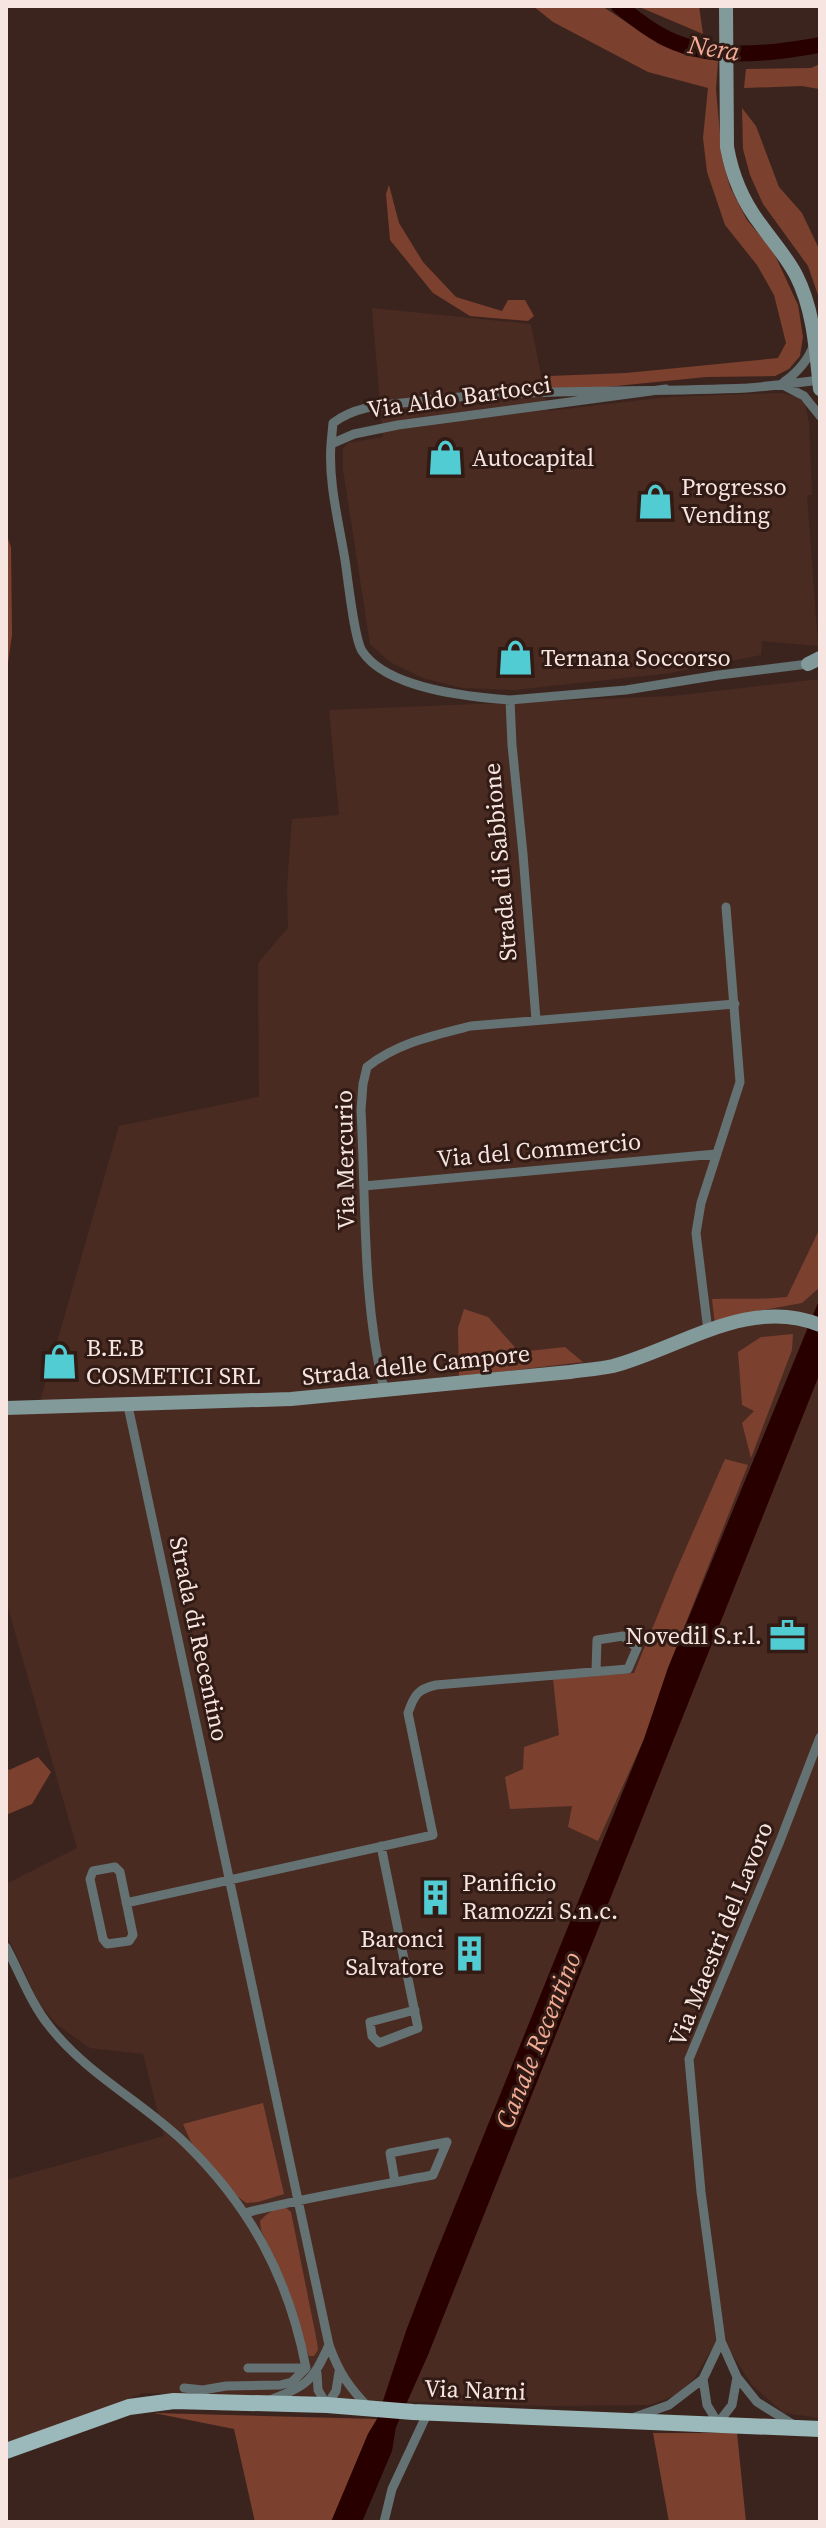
<svg xmlns="http://www.w3.org/2000/svg" width="826" height="2528" font-family="'Source Serif 4',serif">
	<rect width="100%" height="100%" fill="#3c241e"/>
	<path fill="#4a2b22" d="M372 308 531 324 548 411 668 397 780 393 795 396 805 403 809 423 812 495H807L818 646 762 641 761 655 670 673 514 690 462 688 423 678 390 662 370 644 343 469V449L348 443 383 437Z
		M820 679V2418L784 2413 752 2385 720 2336 695 2377 677 2395 650 2405 545 2406 143 2393 6 2444V2180L164 2136 143 2054 90 2048 56 2024 39 2003 6 1933V1884L77 1848 6 1601V1408L39 1405 119 1126 259 1097 258 963 288 928 287 887 292 819 339 815 329 710 673 696Z"/>
	<path fill="#7c402f" d="M533 6H602L659 44 718 61 716 89 722 158 730 187 747 220 773 251 798 305 803 337 800 356 789 369 775 376 706 377 606 387 548 389 549 376 626 373 778 358 786 343 774 295 757 265 725 225 707 172 703 138 708 88 648 72 553 22Z
		M637 6H699L703 34Z
		M820 64 819 89 802 86 744 88 746 69 811 68Z
		M742 108 756 126 779 187 802 213 820 251V301L808 266 763 204 750 175 743 149Z
		M389 185 399 223 423 262 456 297 502 311 508 300H525L534 316 528 321 470 316 433 293 390 240 386 194Z
		M6 533 11 547 12 635 6 677Z
		M820 1228V1287L802 1303 752 1312 715 1325 712 1299C737 1298 762 1300 787 1297Z
		M464 1309 488 1317 519 1352 565 1347 583 1362 459 1377 458 1328Z
		M793 1334 792 1350 751 1458 742 1423 754 1411 742 1405 738 1352 761 1337Z
		M725 1459 748 1465 668 1668 644 1739 598 1841 568 1827 572 1806 510 1809 505 1777 523 1769 524 1747 559 1735 553 1679 634 1673 675 1573Z
		M38 1757 51 1772 32 1804 6 1815V1768L9 1770Z
		M263 2103 284 2194 258 2202 246 2203 237 2196 191 2142 183 2124Z
		M284 2206 291 2212 317 2342 318 2350 314 2356H309L307 2351 287 2287 261 2230 260 2221C267 2213 274 2209 284 2206Z
		M154 2413 377 2419 368 2434 331 2522H255L234 2429Z
		M653 2433H737L746 2522H669Z"/>
	<path fill="#280000" d="M820 1298V1373L428 2355 396 2427 392 2451 362 2522H331L368 2434 377 2419 406 2331 434 2258 644 1739 668 1668Z"/>
	<g fill="none" stroke-linecap="round" stroke-linejoin="round">
		<path stroke="#280000" stroke-width="16" d="M619 6C632 16 645 27 660 35 706 62 770 54 820 45"/>
		<path stroke="#647273" stroke-width="9" d="M784 382C798 372 808 361 814 344
			M781 384 804 396 820 416
			M666 389 398 425 354 434 331 444 333 423C358 404 389 405 420 401 529 388 638 393 747 388 772 386 796 383 820 380
			M331 444C328 482 339 523 345 560 348 579 354 638 362 651 387 689 469 697 510 700
			M536 1020 523 854 512 745 510 700 626 690 719 675 808 664
			M364 1186 716 1154
			M708 1331 696 1233 701 1203 740 1082 726 907
			M384 1389C362 1298 366 1203 361 1110L363 1084 367 1067C397 1043 435 1035 471 1026L735 1004
			M128 1406 329 2345C339 2373 349 2387 369 2408
			M381 1846 418 2028 379 2043 372 2036 370 2022 415 2010
			M115 1867 120 1872 133 1935 129 1941 107 1944 103 1939 90 1879 93 1871Z
			M126 1903 433 1835 408 1713C414 1695 418 1689 436 1685L628 1669 637 1648 623 1636 597 1640 596 1671
			M6 1947C20 1973 31 2004 50 2027 87 2074 141 2101 184 2142 250 2206 289 2278 306 2368H248
			M245 2213C307 2197 370 2187 433 2175L447 2142 390 2153 395 2182
			M317 2373 318 2390 327 2405 336 2391 339 2372
			M703 2379 707 2405 718 2423 732 2405 737 2377
			M184 2388 203 2390 226 2386 280 2385 292 2382 306 2368
			M270 2400C308 2385 312 2382 329 2345
			M635 2417 669 2405 703 2379 721 2341
			M794 2425 757 2402 737 2377 721 2341 701 2192 689 2059 780 1841 820 1737
			M384 2522 392 2489 428 2412"/>
		<path stroke="#839a9b" stroke-width="14" d="M726 6 727 147C732 175 743 202 761 225 773 242 786 256 796 275 814 310 816 351 820 389
			M808 664 820 658
			M6 1408 291 1399 570 1372C584 1370 599 1369 613 1366 680 1348 749 1296 820 1325"/>
		<path stroke="#9bb9ba" stroke-width="16" d="M6 2451 129 2407 174 2401 327 2405 413 2412 820 2429"/>
	</g>
	<defs>
		<symbol id="shop-bare" viewBox="-9 -9 18 18"><path d="M-5-2.5h2.3a2.7 3.5 0 0 1 5.4 0H5L5.5 6h-11ZM-1.5-2.5h3a1.5 2.3 0 0 0-3 0Z" fill="#51ccd3" stroke="#311b14" stroke-width="2.5" paint-order="stroke"/></symbol>
		<symbol id="office-bare" viewBox="-9 -9 18 18"><path d="M-6-3h4V-5.5h4V-3h4V5H-6ZM-1-4.5V-3h2v-1.5ZM-6 0V1H6V0Z" fill="#51ccd3" stroke="#311b14" stroke-width="2.5" paint-order="stroke"/></symbol>
		<symbol id="building-bare" viewBox="-9 -9 18 18"><path d="M-4-6H4V6H1V3H-1V6H-4ZM-2.5-4.3h1.7v1.8h-1.7ZM.8-4.3h1.7v1.8H.8ZM-2.5-1h1.7V.8h-1.7ZM.8-1h1.7V.8H.8Z" fill="#51ccd3" stroke="#311b14" stroke-width="2.5" paint-order="stroke"/></symbol>
	</defs>
	<g fill-rule="evenodd">
		<use href="#shop-bare" x="420" y="432" width="51" height="51"/>
		<use href="#shop-bare" x="630" y="476" width="51" height="51"/>
		<use href="#shop-bare" x="490" y="632" width="51" height="51"/>
		<use href="#shop-bare" x="34" y="1336" width="51" height="51"/>
		<use href="#office-bare" x="762" y="1610" width="51" height="51"/>
		<use href="#building-bare" x="410" y="1872" width="51" height="51"/>
		<use href="#building-bare" x="444" y="1928" width="51" height="51"/>
	</g>
	<g text-anchor="middle" stroke-width="6" stroke-linejoin="round" paint-order="stroke">
		<g font-size="24" fill="#f6e5e0" stroke="#311b14">
			<text transform="translate(459 397) rotate(-8)" y="8">Via Aldo Bartocci</text>
			<text transform="translate(500 862) rotate(-95)" y="8">Strada di Sabbione</text>
			<text transform="translate(539 1150) rotate(-5)" y="8">Via del Commercio</text>
			<text transform="translate(345 1160) rotate(-91)" y="8">Via Mercurio</text>
			<text transform="translate(416 1365) rotate(-6)" y="8">Strada delle Campore</text>
			<text transform="translate(199 1639) rotate(78)" y="8">Strada di Recentino</text>
			<text transform="translate(721 1934) rotate(-68)" y="8">Via Maestri del Lavoro</text>
			<text transform="translate(475 2390) rotate(2)" y="8">Via Narni</text>
		</g>
		<g font-size="24" fill="#f6e5e0" stroke="#311b14" text-anchor="start">
			<text x="472" y="466">Autocapital</text>
			<text x="681" y="495">Progresso<tspan x="681" dy="28">Vending</tspan></text>
			<text x="541" y="666">Ternana Soccorso</text>
			<text x="86" y="1356">B.E.B<tspan x="86" dy="28">COSMETICI SRL</tspan></text>
			<text x="762" y="1644" text-anchor="end">Novedil S.r.l.</text>
			<text x="462" y="1891">Panificio<tspan x="462" dy="28">Ramozzi S.n.c.</tspan></text>
			<text x="444" y="1947" text-anchor="end">Baronci<tspan x="444" dy="28">Salvatore</tspan></text>
		</g>
		<g font-size="26" font-style="italic" fill="#f5ac97" stroke="#311b14">
			<text transform="translate(714 48) rotate(9)" y="9">Nera</text>
			<text transform="translate(538 2040) rotate(-68)" y="9">Canale Recentino</text>
		</g>
	</g>
	<rect width="826" height="2528" fill="none" stroke="#f6e5e0" stroke-width="16"/>
</svg>
